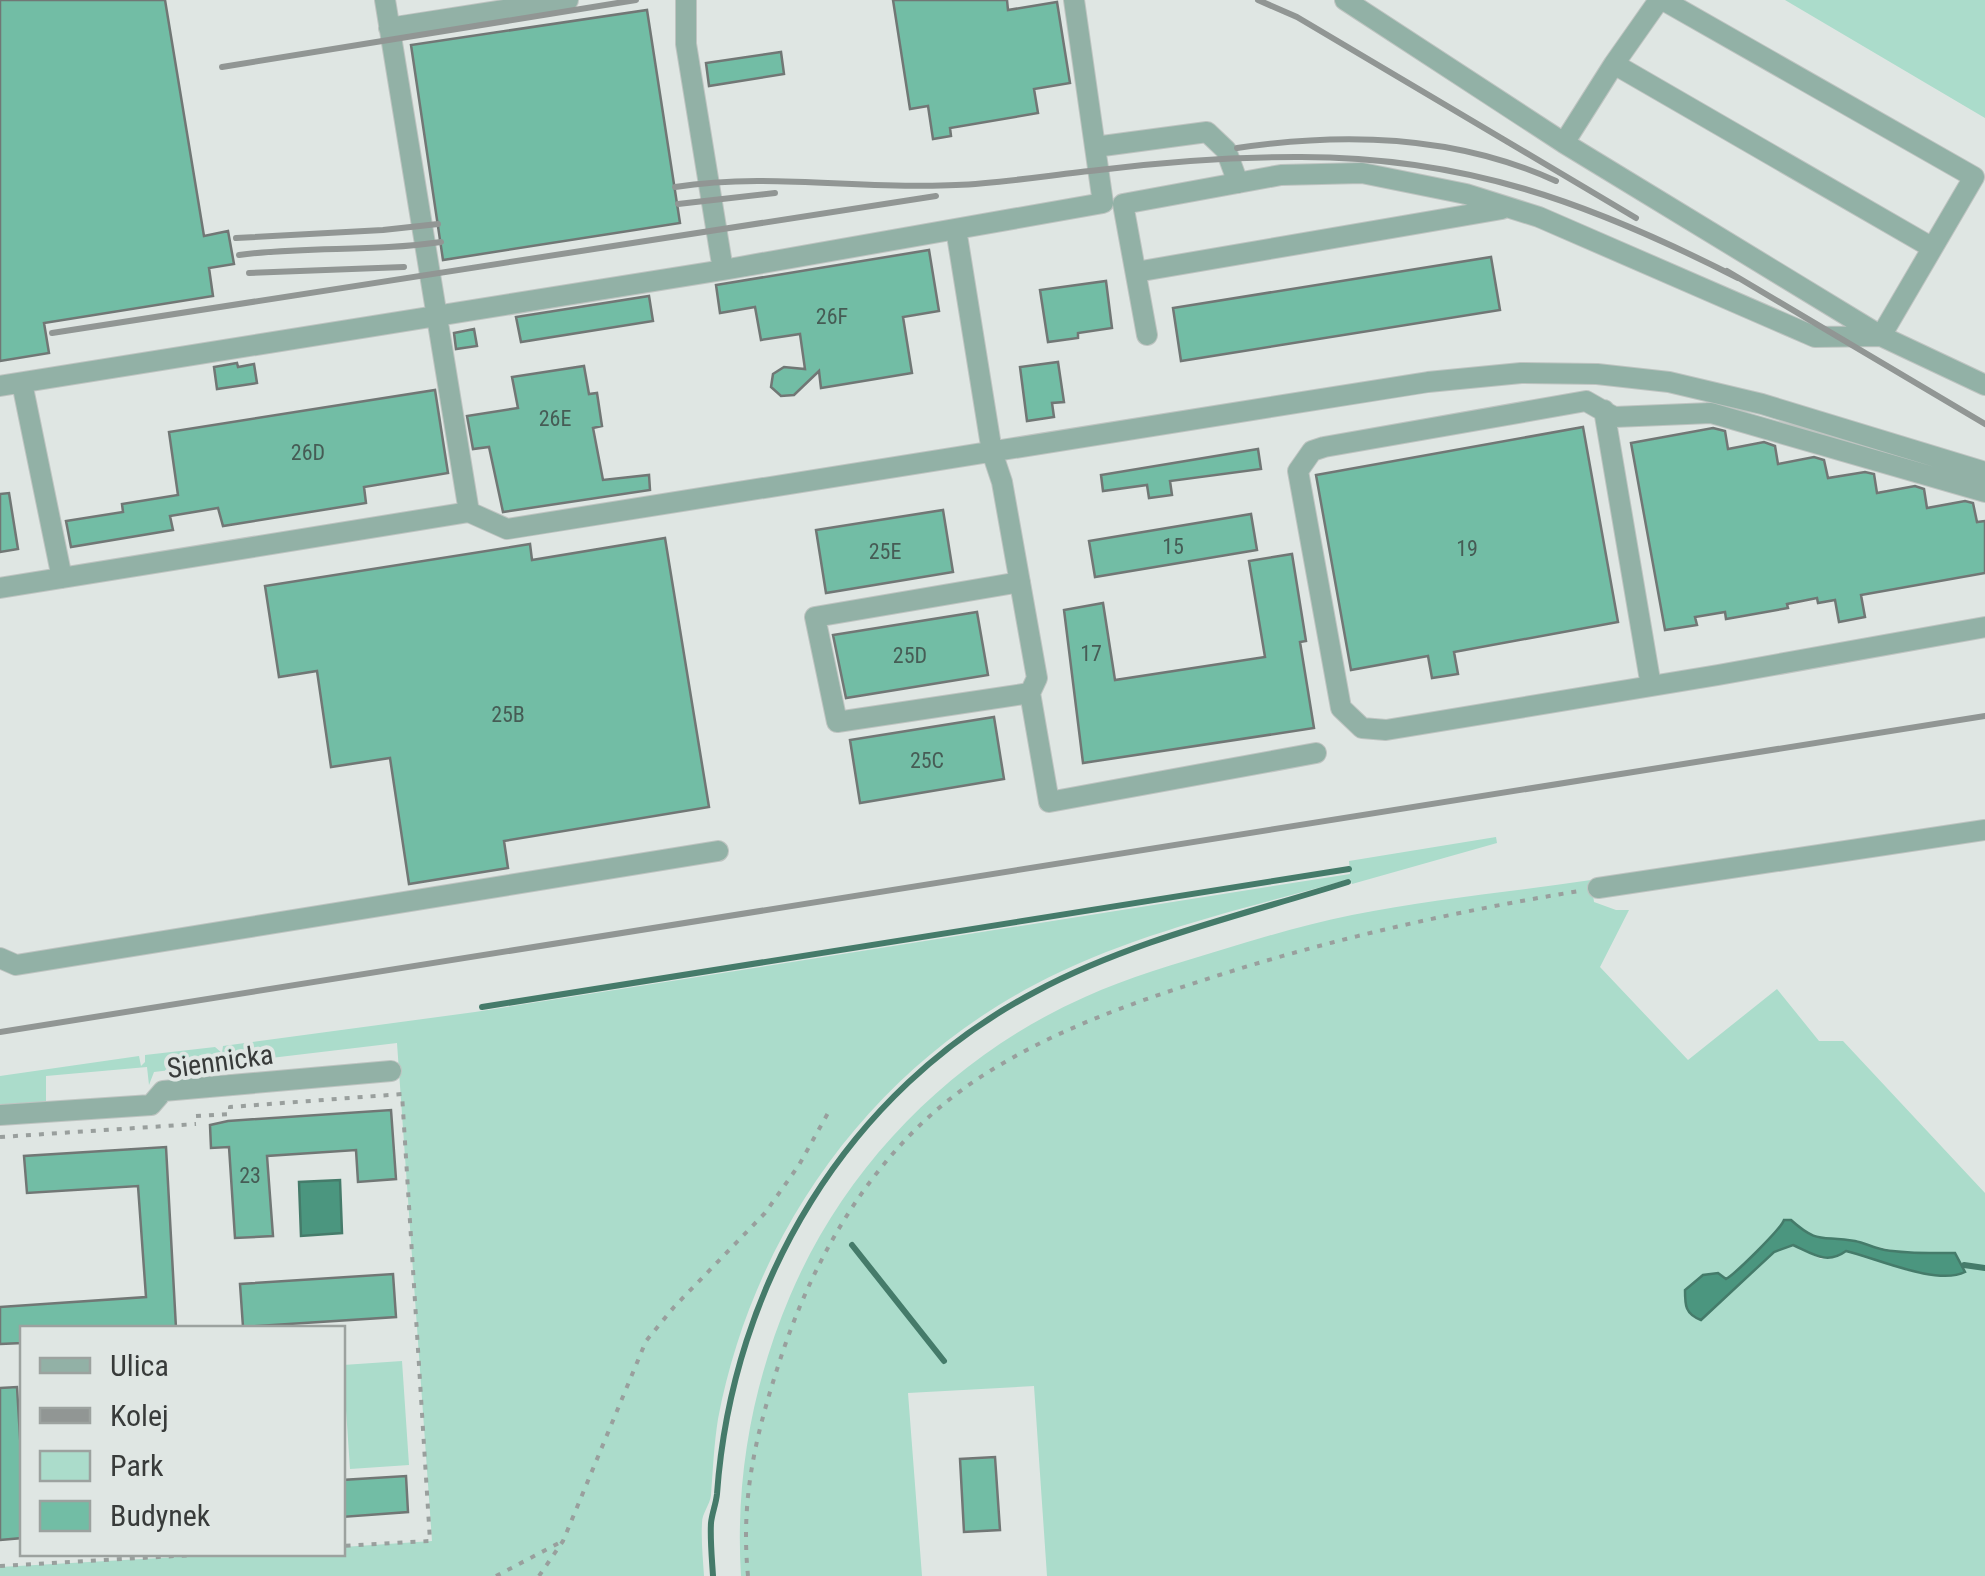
<svg xmlns="http://www.w3.org/2000/svg" width="1985" height="1576" font-family="'Roboto Condensed',sans-serif">
	<rect width="100%" height="100%" fill="#dfe6e3"/>
	<path fill="#abdccb" fill-rule="evenodd" d="M1785 0H1985V118Z
		M1496 837 1497 843 1352 884 1350 879C1244 909 1132 933 1034 985 867 1073 753 1235 718 1419 714 1444 713 1469 711 1495 710 1505 702 1513 702 1523 701 1540 703 1559 704 1576H0V1567L231 1554H342L343 1547 432 1541 397 1043 154 1072 149 1085 147 1067 46 1076V1102L0 1106V1076L139 1056 141 1066 145 1062V1055L215 1047 222 1053 223 1046 475 1012 1350 874 1349 861Z
		M1591 880 1594 902 1616 910H1629L1600 967 1688 1060 1777 989 1819 1041H1843L1985 1193V1576H1047L1034 1386 908 1393 922 1576H741C735 1479 752 1386 790 1296 846 1164 954 1055 1085 997 1129 977 1175 964 1221 950 1264 937 1307 924 1352 915 1430 899 1511 892 1591 880ZM1784 1220H1791C1797 1225 1802 1232 1809 1235 1825 1242 1841 1238 1857 1242 1885 1248 1908 1256 1937 1253L1934 1273 1912 1272 1846 1251 1821 1259 1793 1245 1774 1252 1702 1320 1717 1273 1726 1279C1735 1274 1780 1229 1784 1220Z
		M402 1361 409 1465 350 1469 343 1365Z"/>
	<path fill="#4b967f" stroke="#457b6a" stroke-width="2.5" d="M340 1180 342 1233 301 1236 299 1182Z
		M1784 1220H1791C1819 1245 1821 1235 1855 1241 1865 1243 1874 1248 1885 1250 1909 1254 1931 1253 1955 1253L1965 1272C1937 1286 1876 1258 1846 1251 1827 1265 1813 1254 1793 1245L1774 1252 1701 1320C1685 1314 1685 1305 1685 1290L1703 1275 1718 1273 1726 1279C1735 1274 1781 1229 1784 1220Z"/>
	<g fill="none" stroke-linecap="round" stroke-linejoin="round">
		<path stroke="#457b6a" stroke-width="6" d="M482 1007 1349 869
			M852 1245 944 1361
			M1964 1265 1985 1268
			M713 1576C712 1559 710 1540 711 1523 712 1513 716 1504 717 1494 732 1284 847 1091 1035 992 1132 940 1243 915 1348 882"/>
	</g>
	<path fill="#72bda5" stroke="#717775" stroke-width="2.5" d="M0 0H165L204 236 228 231 234 264 209 268 213 296 44 323 49 353 0 361Z
		M893 0H1007L1008 10 1057 2 1070 83 1034 89 1038 113 950 128 951 136 933 139 928 106 910 109Z
		M647 10 680 223 443 260 411 45Z
		M781 52 784 74 709 86 706 63Z
		M929 250 939 311 903 317 912 373 821 388 819 371 794 395 781 396 771 387 773 374 784 367 805 369 800 334 761 340 755 307 720 313 716 285Z
		M1491 257 1500 310 1181 361 1173 308Z
		M1106 281 1112 328 1078 333V338L1048 342 1040 290Z
		M649 296 653 321 521 342 516 317Z
		M474 329 477 346 456 349 454 333Z
		M1058 362 1064 402 1052 403 1054 417 1027 421 1020 367Z
		M237 363 238 367 254 364 257 383 217 389 214 367Z
		M584 366 589 394 597 393 602 426 593 428 603 480 649 475 650 490 503 512 489 447 473 449 467 416 518 408 512 377Z
		M435 390 448 473 364 487 366 503 223 526 218 508 170 516 173 530 71 547 66 521 123 512 122 504 178 495 169 432Z
		M1583 427 1618 622 1454 652 1458 674 1432 678 1428 656 1351 670 1316 475Z
		M1713 428 1725 431 1728 449 1764 442 1775 446 1778 464 1814 457 1824 460 1828 478 1865 472 1874 474 1877 493 1915 486 1924 489 1927 508 1965 501 1973 503 1977 522 1985 521V573L1861 595 1865 617 1839 622 1835 600 1818 603 1817 598 1787 604 1788 608 1726 619 1725 612 1695 617 1697 625 1665 630 1631 443Z
		M1258 449 1261 469 1170 481 1172 495 1149 498 1147 485 1103 491 1101 475Z
		M9 493 18 549 0 552V494Z
		M943 510 953 572 826 593 816 530Z
		M1251 514 1257 550 1095 577 1089 541Z
		M665 538 709 807 504 841 508 868 409 884 390 758 331 767 317 671 279 677 265 586 530 544 532 560Z
		M1292 554 1306 641 1300 642 1314 728 1083 763 1064 610 1103 603 1115 680 1265 657 1249 561Z
		M977 612 988 675 846 698 833 635Z
		M994 717 1004 779 860 803 850 740Z
		M391 1110 396 1179 358 1182 356 1150 267 1156 273 1236 235 1238 229 1147 211 1148 210 1125 228 1121Z
		M166 1147 176 1328H22V1343L0 1344V1307L146 1297 138 1186 27 1193 24 1156Z
		M393 1274 396 1317 243 1327 240 1284Z
		M17 1387 22 1470V1538L0 1540V1388Z
		M995 1457 1000 1530 964 1532 960 1459Z
		M406 1476 408 1512 342 1517V1480Z"/>
	<g fill="none" stroke-linecap="round" stroke-linejoin="round">
		<defs>
			<path id="minor" d="M385 0 469 512
				M686 0V44L723 270
				M1345 0 1564 143 1881 336
				M1663 0 1974 177 1881 336 1985 385
				M389 28 568 0
				M1614 64 1659 0
				M1564 143 1614 64 1931 247
				M1095 147 1207 132 1226 150 1238 183
				M956 229 992 452 1002 482 1037 678 1030 693 1049 802 1316 753
				M1136 272 1502 209
				M1147 335 1123 204 1281 175 1362 173 1466 194 1539 217 1815 337 1881 336
				M22 383 62 578
				M0 386 723 270 1103 203 1074 0
				M1604 410 1651 686
				M1985 492 1711 413 1614 417 1586 401 1324 447 1312 451 1298 471 1341 708 1362 728 1386 730 1718 675 1985 627
				M1020 582 815 617 837 722 1030 693
				M0 588 469 512 507 529 1428 382 1521 373 1597 374 1669 382 1762 404 1985 472
				M1598 888 1985 830
				M0 958 16 965 718 851
				M0 1115 151 1105 163 1091 391 1071"/>
		</defs>
		<use href="#minor" stroke="#bec4c1" stroke-width="22"/>
		<path stroke="#999f9d" stroke-width="4" stroke-dasharray="5 8" stroke-linecap="butt" d="M196 1116 230 1114V1107L402 1094 430 1541 342 1546
			M0 1137 196 1124
			M0 1566 211 1554
			M496 1576 559 1543
			M539 1576 563 1541 646 1341 674 1307 765 1213 799 1165 828 1113
			M748 1576C740 1495 757 1430 782 1354 818 1247 880 1144 976 1080 1045 1034 1125 1005 1204 980 1326 940 1452 912 1579 891"/>
		<use href="#minor" stroke="#92b1a6" stroke-width="20"/>
		<path stroke="#919694" stroke-width="6" d="M1258 0 1297 17 1636 218
			M222 67 636 0
			M1237 148C1343 132 1456 135 1556 181
			M675 187C769 172 861 190 956 185 1004 183 1051 175 1099 170 1163 162 1231 157 1296 157 1464 156 1591 203 1738 278
			M678 204 775 193
			M236 238 383 230 438 224
			M239 255C306 246 373 252 441 242
			M1727 271 1985 424
			M249 273 404 267
			M52 333 936 196
			M0 1032 1985 716"/>
	</g>
	<g text-anchor="middle" stroke-width="8" stroke-linejoin="round" paint-order="stroke">
		<g font-size="22" fill="#465c55">
			<text x="832" y="324">26F</text>
			<text x="555" y="426">26E</text>
			<text x="308" y="460">26D</text>
			<text x="1173" y="554">15</text>
			<text x="1467" y="556">19</text>
			<text x="885" y="559">25E</text>
			<text x="1091" y="661">17</text>
			<text x="910" y="663">25D</text>
			<text x="508" y="722">25B</text>
			<text x="927" y="768">25C</text>
			<text x="250" y="1183">23</text>
		</g>
		<g font-size="28" fill="#383b3a" stroke="#dfe6e3">
			<text transform="translate(220 1061) rotate(-8)" y="10">Siennicka</text>
		</g>
	</g>
	<rect x="20" y="1326" width="325" height="230" fill="#dfe6e3" stroke="#9ca29f" stroke-width="2.5"/>
	<rect x="40" y="1358" width="50" height="15" fill="#92b1a6" stroke="#9ca29f" stroke-width="2.5"/>
	<text x="110" y="1376" font-size="30" fill="#383b3a">Ulica</text>
	<rect x="40" y="1408" width="50" height="15" fill="#919694" stroke="#9ca29f" stroke-width="2.5"/>
	<text x="110" y="1426" font-size="30" fill="#383b3a">Kolej</text>
	<rect x="40" y="1451" width="50" height="30" fill="#abdccb" stroke="#9ca29f" stroke-width="2.5"/>
	<text x="110" y="1476" font-size="30" fill="#383b3a">Park</text>
	<rect x="40" y="1501" width="50" height="30" fill="#72bda5" stroke="#9ca29f" stroke-width="2.5"/>
	<text x="110" y="1526" font-size="30" fill="#383b3a">Budynek</text>
</svg>
